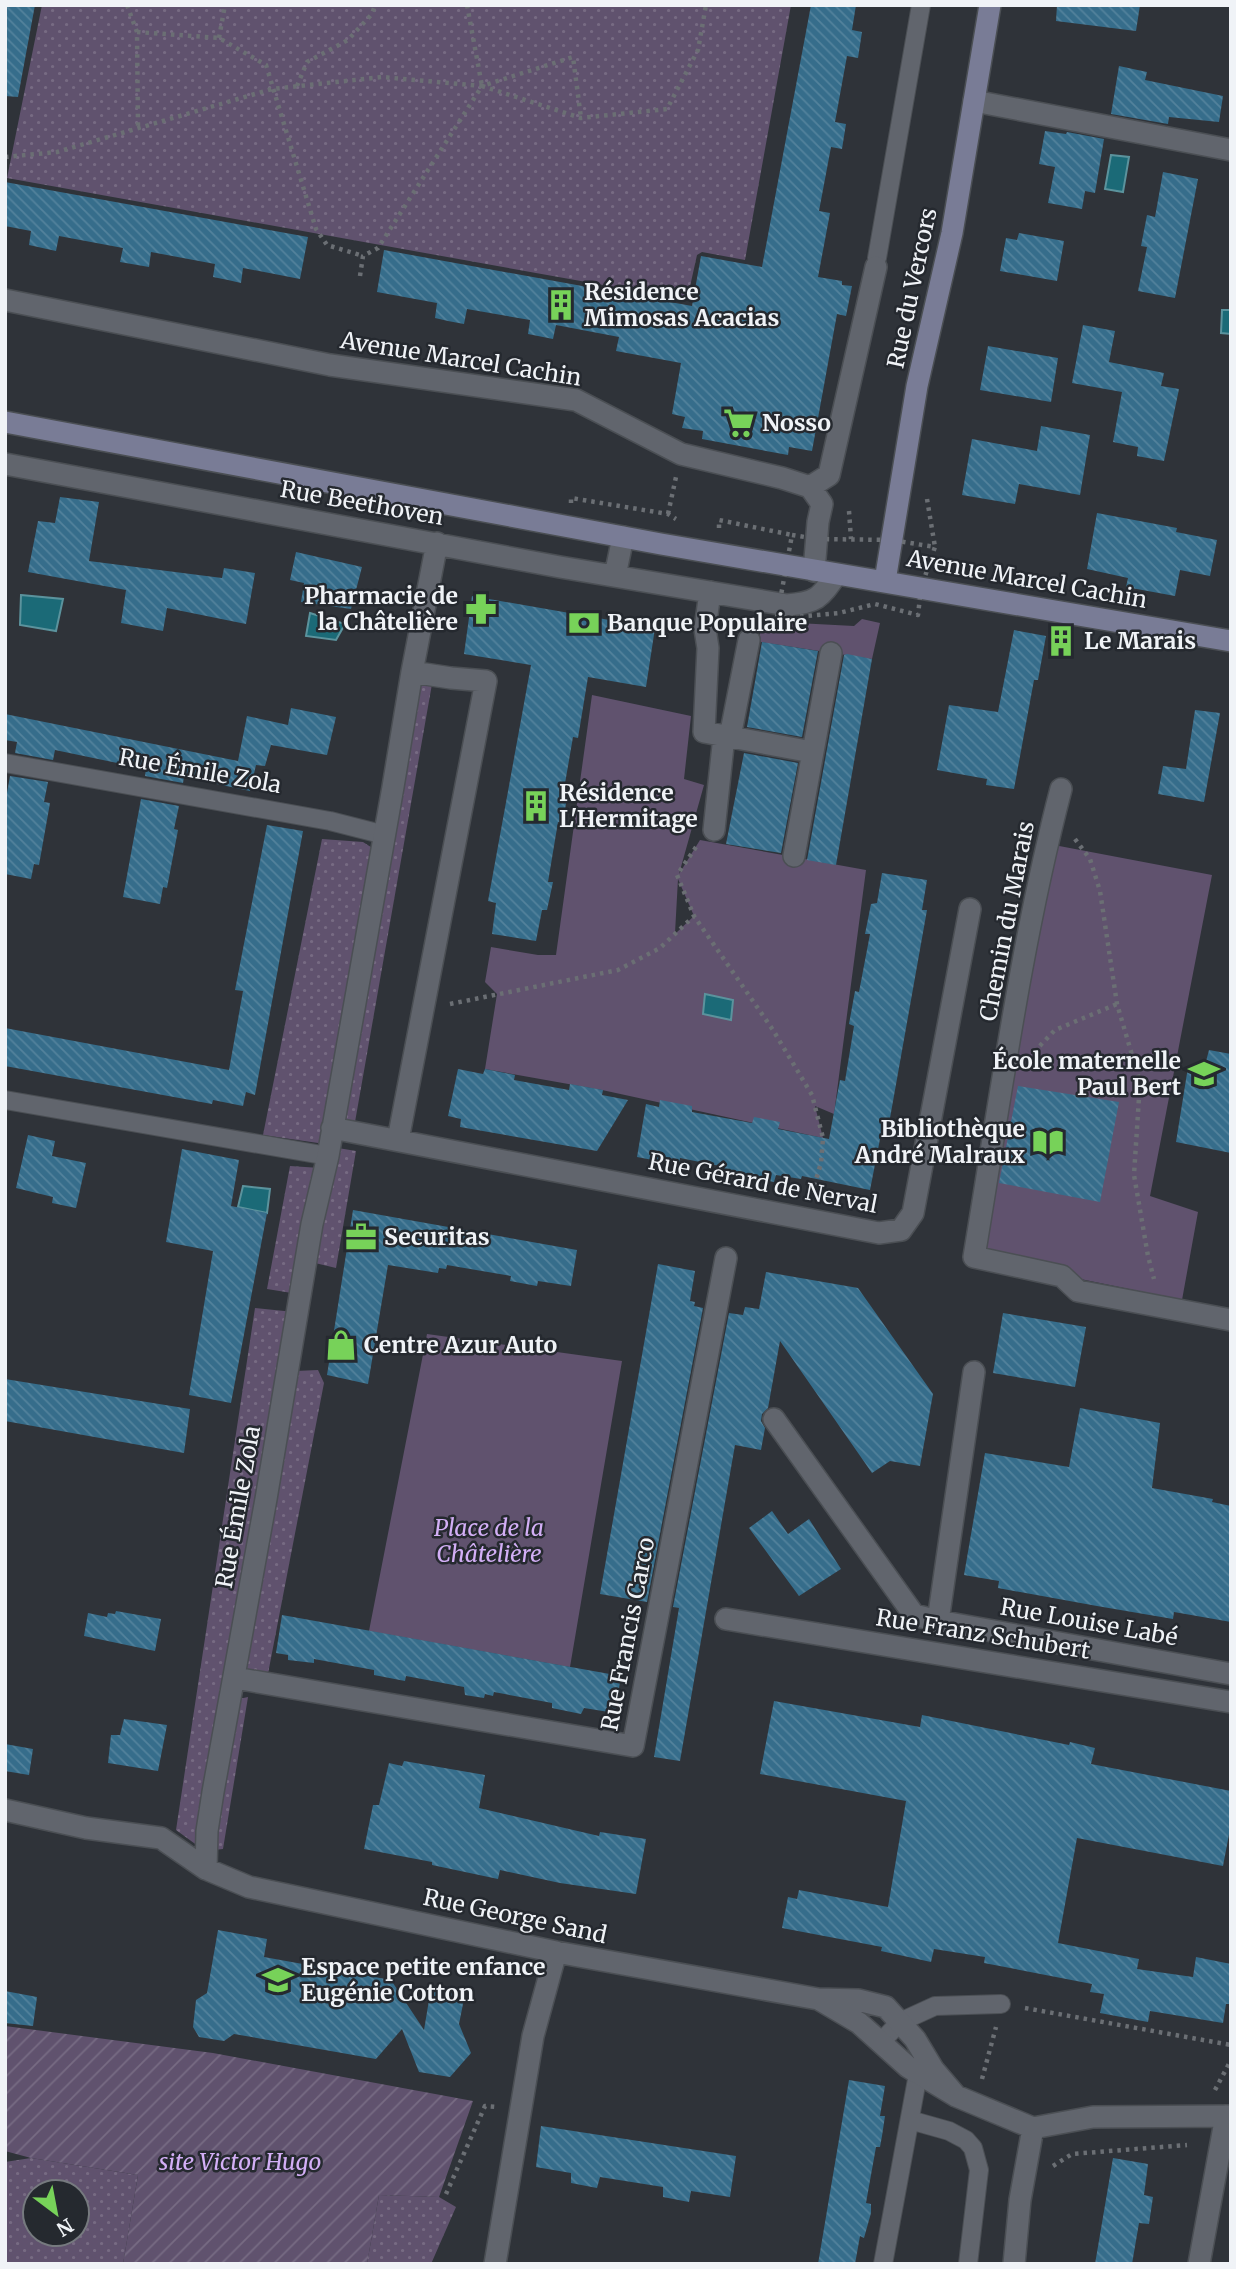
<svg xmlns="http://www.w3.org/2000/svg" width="1236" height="2269" font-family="Merriweather,serif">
	<defs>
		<pattern id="grass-dots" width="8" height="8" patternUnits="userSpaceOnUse" patternTransform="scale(1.75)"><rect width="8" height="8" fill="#60526e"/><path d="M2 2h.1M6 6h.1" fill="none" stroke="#776b83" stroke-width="1.8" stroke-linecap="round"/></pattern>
		<pattern id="garden-furrows" width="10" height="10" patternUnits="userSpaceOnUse" patternTransform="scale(1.75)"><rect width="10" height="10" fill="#60526e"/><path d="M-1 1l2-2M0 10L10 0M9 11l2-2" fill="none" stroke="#776b83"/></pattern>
		<pattern id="building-back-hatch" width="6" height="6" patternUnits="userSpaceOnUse" patternTransform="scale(1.75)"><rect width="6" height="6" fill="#366d8b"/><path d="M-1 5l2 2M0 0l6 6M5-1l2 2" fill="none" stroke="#53829c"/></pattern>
	</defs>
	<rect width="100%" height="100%" fill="#2f3339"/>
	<path fill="url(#grass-dots)" fill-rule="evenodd" d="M42 5H791L745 260 702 252 697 255 687 300 7 178Z
		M416 683 432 684 355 1122 340 1121Z
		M322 839 363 842 377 851 325 1144 263 1135Z
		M338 1148 356 1151 336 1268 315 1263Z
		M290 1166 320 1168 298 1294 267 1289Z
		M255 1308 294 1312 198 1846 176 1830Z
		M318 1370 324 1383 266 1684 242 1689 296 1371Z
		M248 1697 223 1849 214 1850 239 1699Z
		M31 2158 138 2175 123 2264H5V2162ZM35 2192H77V2234H35Z
		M379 2195 439 2197 456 2207 431 2264H367Z"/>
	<path fill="#60526e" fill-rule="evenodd" d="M862 619 880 623 872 659 761 642 758 623H797L854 626Z
		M592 695 691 716 684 779 704 785 679 874 700 840 866 870 834 1114 815 1106 823 1138 602 1090 485 1069 497 994 485 982 491 947 538 955H556ZM678 879 694 916 676 933H675Z
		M1054 845 1212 875 1150 1196 1198 1212 1182 1300 979 1258Z
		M427 1334 622 1361 570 1667 369 1631Z"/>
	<path fill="url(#garden-furrows)" d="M5 2026 213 2053 473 2101 439 2197 379 2195 367 2264H123L138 2175 31 2158 5 2151Z"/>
	<path fill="#1b6a77" stroke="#5b939d" stroke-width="2" d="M1111 155 1129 157 1123 192 1105 189Z
		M1222 310H1231V334L1221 333Z
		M21 595 63 599 56 631 20 625Z
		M310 613 345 624 336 640 306 636Z
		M705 994 733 1000 731 1020 703 1014Z
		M243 1186 270 1189 267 1213 238 1207Z"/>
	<path fill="url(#building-back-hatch)" d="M5 5H35L18 97 5 96Z
		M811 5H856L852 30 862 32 858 58 847 56 835 122 846 124 842 149 831 147 819 211 830 213 818 277 842 281V285L852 286 846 316 837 314 812 451 789 447 788 455 702 439 703 431 682 428 685 417 672 414 681 363 616 351 619 337 556 325 553 339 528 334 530 320 467 309 464 324 448 321 435 318 437 303 377 292 384 250 692 306 701 256 762 267Z
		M1057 5H1140L1136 31 1056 21Z
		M1119 66 1147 72 1145 80 1223 96 1219 122 1169 117 1168 124 1111 114Z
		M1045 131 1066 134 1067 132 1104 139 1095 193 1085 191 1082 209 1048 203 1055 167 1039 164Z
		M1163 172 1198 179 1175 298 1138 291 1147 247 1141 246 1147 215 1155 217Z
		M5 182 308 237 300 279 243 268 241 283 228 280 213 277 215 264 151 252 149 267 120 262 123 248 59 236 56 251 29 245 31 231 5 226Z
		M1019 233 1064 241 1057 281 1000 271 1006 238 1017 240Z
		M1083 325 1115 331 1109 362 1164 373 1161 386 1179 389 1164 461 1137 456 1138 447 1113 442 1122 392 1072 383Z
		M988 346 1058 358 1051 402 980 390Z
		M1041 426 1090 435 1080 495 1019 484 1015 504 962 495 972 439 1037 451Z
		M60 497 99 502 89 561 222 578 224 568 255 573 246 624 167 608 163 631 121 623 126 590 28 572 38 521 55 523Z
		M1097 513 1177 528 1176 532 1217 540 1210 576 1180 570 1175 596 1126 587 1128 578 1087 569Z
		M296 552 362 567 351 609 301 602 304 583 290 580Z
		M472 596 655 628 646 687 588 677 578 738 573 737 563 795 567 797 563 823 558 822 548 882H553L547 910H542L536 941 492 934 496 903 488 901 531 665 464 654Z
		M1014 630 1046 636 1038 680H1034L1014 789 986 785 987 779 937 770 949 705 998 712Z
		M762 642 818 651 802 737 747 727Z
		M847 654 872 659 836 865 807 860 844 655Z
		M291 708 336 717 327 755 271 745 265 766 256 765 250 791 184 777 183 783 145 776 146 769 55 750 53 760 15 753 17 742 5 740V714L238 761 247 716 288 725Z
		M1195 710 1220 713 1204 802 1158 794 1163 766 1186 769Z
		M744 753 798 763 781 853 726 844Z
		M10 776 48 782 44 802 50 803 39 865 34 864 31 879 5 874V804Z
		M141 799 179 806 174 829 178 830 167 888 163 887 160 904 123 897Z
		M267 825 303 831 255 1095 246 1092 243 1106 213 1100 212 1104 5 1066V1028L229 1070 243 991 235 990Z
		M882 873 927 880 922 910H927L887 1135 881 1134 870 1190 802 1176 801 1179 776 1175 774 1182 724 1173 725 1167 680 1158 679 1165 637 1157 646 1104 659 1107 660 1100 692 1106V1112L752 1123 754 1117 780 1122 778 1129 829 1139 840 1080 845 1081 854 1026 849 1024 855 991 859 992 870 934H865L871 904 877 903Z
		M1209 1050 1231 1054V1153L1176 1142 1188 1067 1204 1069Z
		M458 1069 483 1074 485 1069 515 1075 514 1080 569 1090 570 1084 603 1090 602 1095 628 1100 597 1151 460 1127 461 1119 448 1116Z
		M1018 1086 1119 1102 1100 1202 999 1183Z
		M28 1135 55 1141 52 1156 86 1163 76 1208 52 1203 53 1197 16 1188Z
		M182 1149 239 1160 231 1206 267 1213 231 1403 189 1395 213 1251 166 1242Z
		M353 1210 577 1250 571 1286 538 1281 537 1286 510 1281 511 1276 447 1265 446 1269 439 1268 438 1273 388 1265 368 1384 327 1375Z
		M658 1264 695 1271 690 1301 695 1302 694 1306 703 1308 647 1602 600 1594Z
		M766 1272 858 1288 933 1394 920 1466 890 1461 872 1473 780 1341 768 1408 762 1414 761 1421 765 1428 761 1450 735 1445 680 1761 654 1757 679 1608 673 1607 729 1313 743 1315 745 1307 759 1309Z
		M1003 1313 1086 1327 1075 1387 993 1373Z
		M5 1379 190 1409 184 1453 5 1421Z
		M1080 1408 1160 1423 1152 1488 1213 1499 1212 1502 1231 1506V1622L1174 1612 1173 1619 1097 1606 998 1588 999 1581 964 1575 985 1453 1069 1467Z
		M772 1511 788 1534 809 1519 841 1569 799 1596 749 1528Z
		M116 1611 161 1619 155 1651 84 1636 88 1613 107 1617 108 1613 115 1614Z
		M282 1615 621 1676 615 1713 584 1708 581 1714 552 1708V1703L494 1692 493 1696 485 1694 484 1698 465 1695 464 1687 406 1676 405 1681 374 1675V1670L314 1659V1663L288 1660V1655L276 1653Z
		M774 1701 920 1727 922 1715 1069 1745 1070 1742 1095 1748 1091 1764 1231 1791V1824L1223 1866 1077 1838 1058 1943 1139 1959 1137 1969 1193 1977 1196 1957 1231 1964V2004H1226L1223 2023 1150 2011 1148 2022 1100 2013 1104 1994 1090 1992 1092 1984 984 1963 985 1957 934 1949 931 1962 881 1951 882 1947 782 1928 788 1897 797 1899 799 1890 888 1907 906 1801 760 1774Z
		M124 1719 167 1725 158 1771 108 1763 111 1735H120Z
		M5 1744 33 1749 29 1775 5 1771Z
		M404 1761 485 1775 479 1808 599 1836 600 1832 646 1839 636 1894 560 1883 500 1870 498 1879 432 1865V1862L364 1849 373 1805H379L389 1763 402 1766Z
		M218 1930 267 1939 264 1957 391 1980 424 2030 431 1988 465 1994 459 2024 471 2053 450 2077 419 2072 402 2029 376 2059 234 2034 224 2041 199 2037 193 2027 196 2000 207 1993Z
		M5 1991 37 1997 33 2026 5 2023Z
		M849 2080 885 2086 880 2116H885L882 2136 880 2147H876L866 2203 871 2204V2213L864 2238 860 2236 855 2264H818Z
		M541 2126 736 2156 730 2197 691 2191 689 2202 663 2197V2187L600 2177 597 2188 571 2183V2173L536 2167Z
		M1113 2158 1148 2164 1144 2195 1153 2197 1149 2224 1139 2223 1132 2264H1095Z"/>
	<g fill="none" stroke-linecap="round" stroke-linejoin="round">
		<defs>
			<path id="lane" d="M877 258 921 5
				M5 763 330 821 385 835
				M5 1100 328 1156
				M880 2043 900 2022 935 2006 1001 2004
				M910 2120 949 2131 966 2140 973 2148 979 2170 968 2264
				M883 2264 918 2074 923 2061"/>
			<path id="street" d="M974 101 1231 150
				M5 300 330 365 576 400 681 454 782 478 810 487 822 504 818 522 814 571
				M5 464 560 567 787 605C816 603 820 598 836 575
				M810 487 829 475 876 267
				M615 576 623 537
				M710 592 705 629 708 648 704 732 812 752
				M730 737 749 640
				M1061 789C1021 942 1000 1101 974 1257L1062 1276 1078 1291 1231 1320
				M714 830 724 736
				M794 856 831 653
				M332 1128 879 1233 901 1230 913 1213 970 909
				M398 1140 486 681 451 678 412 672
				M774 1419 914 1615 938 1621 1231 1674
				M726 1619 1231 1702
				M938 1621 974 1372
				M235 1678 633 1746 726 1258
				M5 1810 86 1828 161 1838 206 1869 249 1887 556 1952 818 1999 858 2000 886 2007 915 2039 933 2069 956 2096
				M206 1869 207 1831 213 1792 266 1499 312 1224 328 1156 393 787 412 672 437 543
				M820 2000 859 2023 908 2067 956 2096 1033 2128 1093 2117 1231 2116
				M495 2264 533 2036 556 1952
				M1014 2264 1020 2200 1033 2128
				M1199 2264 1226 2116"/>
			<path id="secondary" d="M5 422 661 544 1231 641
				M885 581 917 386 952 233 990 5"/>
		</defs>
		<use href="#lane" stroke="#4b4f54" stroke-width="20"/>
		<use href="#street" stroke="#4b4f54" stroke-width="24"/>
		<use href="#secondary" stroke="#4b4f54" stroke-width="24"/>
		<path stroke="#6b6f74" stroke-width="4.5" stroke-dasharray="3.5 5" stroke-linecap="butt" d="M127 5 137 32 138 126
			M467 5 482 86
			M137 32 219 38 266 65 316 229 327 245 363 256
			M219 38 225 5
			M297 86 307 62 348 40 372 14 375 5
			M5 157 57 152 272 89 382 77 482 86 573 57 581 118
			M360 276 363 256 378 248 482 86 581 118 667 109 698 50 706 5
			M927 499 935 547
			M571 503V498L668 514 676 519
			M849 511 851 539
			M668 514 676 477
			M719 528V520L792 535
			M792 535 817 539 892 540 935 547 921 588 918 615 875 604 839 613 795 617H777Z
			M1075 839 1090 859 1100 891 1117 1004 1140 1082 1134 1175 1148 1256 1154 1279
			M696 847 677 875 694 916 773 1030 812 1095 823 1138 821 1163 811 1196
			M450 1004 618 970 660 948 694 916
			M1034 1052 1055 1030 1117 1004
			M1025 2008 1231 2045
			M982 2079 996 2027
			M1215 2090 1231 2060
			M1053 2166 1072 2154 1187 2145
			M446 2194 485 2106 497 2107"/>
		<use href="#lane" stroke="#61656d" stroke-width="18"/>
		<use href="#street" stroke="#61656d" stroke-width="21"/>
		<use href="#secondary" stroke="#797c96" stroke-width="21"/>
	</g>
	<defs>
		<symbol id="building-bare" viewBox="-9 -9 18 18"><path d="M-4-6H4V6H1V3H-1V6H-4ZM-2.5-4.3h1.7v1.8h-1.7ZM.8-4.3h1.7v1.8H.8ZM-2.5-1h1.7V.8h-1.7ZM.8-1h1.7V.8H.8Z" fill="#77d259" stroke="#25292f" stroke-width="2.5" paint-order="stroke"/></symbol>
		<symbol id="supermarket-bare" viewBox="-9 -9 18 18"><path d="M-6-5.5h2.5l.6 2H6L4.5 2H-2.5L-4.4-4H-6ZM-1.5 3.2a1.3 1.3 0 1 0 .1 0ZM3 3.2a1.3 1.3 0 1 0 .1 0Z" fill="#77d259" stroke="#25292f" stroke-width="2.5" paint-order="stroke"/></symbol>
		<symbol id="pharmacy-bare" viewBox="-9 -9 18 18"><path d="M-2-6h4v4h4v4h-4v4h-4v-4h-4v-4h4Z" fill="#77d259" stroke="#25292f" stroke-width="2.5" paint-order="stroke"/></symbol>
		<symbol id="bank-bare" viewBox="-9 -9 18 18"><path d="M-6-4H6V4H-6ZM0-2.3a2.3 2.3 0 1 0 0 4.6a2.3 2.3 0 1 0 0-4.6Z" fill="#77d259" stroke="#25292f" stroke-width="2.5" paint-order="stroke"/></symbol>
		<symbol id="school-bare" viewBox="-9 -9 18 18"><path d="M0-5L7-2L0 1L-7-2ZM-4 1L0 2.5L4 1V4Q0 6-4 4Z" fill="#77d259" stroke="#25292f" stroke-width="2.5" paint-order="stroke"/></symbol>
		<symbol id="library-bare" viewBox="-9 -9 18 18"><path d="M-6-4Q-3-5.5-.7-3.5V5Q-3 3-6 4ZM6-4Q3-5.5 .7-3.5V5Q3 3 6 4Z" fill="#77d259" stroke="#25292f" stroke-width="2.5" paint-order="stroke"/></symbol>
		<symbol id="office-bare" viewBox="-9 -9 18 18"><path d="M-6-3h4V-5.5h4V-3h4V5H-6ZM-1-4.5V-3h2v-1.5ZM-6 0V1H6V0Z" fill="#77d259" stroke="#25292f" stroke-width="2.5" paint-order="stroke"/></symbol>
		<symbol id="shop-bare" viewBox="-9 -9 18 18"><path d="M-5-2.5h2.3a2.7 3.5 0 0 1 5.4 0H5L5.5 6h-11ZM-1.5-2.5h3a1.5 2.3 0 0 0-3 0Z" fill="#77d259" stroke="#25292f" stroke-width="2.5" paint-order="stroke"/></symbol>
	</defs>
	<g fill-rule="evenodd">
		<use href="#building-bare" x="539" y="283" width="44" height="44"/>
		<use href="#supermarket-bare" x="717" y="401" width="44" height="44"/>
		<use href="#pharmacy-bare" x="459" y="587" width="44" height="44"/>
		<use href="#bank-bare" x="562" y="601" width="44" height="44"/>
		<use href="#building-bare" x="1039" y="619" width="44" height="44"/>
		<use href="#building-bare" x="514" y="784" width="44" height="44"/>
		<use href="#school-bare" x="1182" y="1052" width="44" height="44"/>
		<use href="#library-bare" x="1026" y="1120" width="44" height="44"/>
		<use href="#office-bare" x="339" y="1215" width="44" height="44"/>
		<use href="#shop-bare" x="319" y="1323" width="44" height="44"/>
		<use href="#school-bare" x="256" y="1958" width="44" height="44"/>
	</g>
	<g text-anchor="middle" stroke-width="5" stroke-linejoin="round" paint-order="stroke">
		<g font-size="23" fill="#f0f3f7" stroke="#25292f">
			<text transform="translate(912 288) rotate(-78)" y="8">Rue du Vercors</text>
			<text transform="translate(461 359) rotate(9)" y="8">Avenue Marcel Cachin</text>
			<text transform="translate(362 503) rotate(10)" y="8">Rue Beethoven</text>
			<text transform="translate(1027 579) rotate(10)" y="8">Avenue Marcel Cachin</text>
			<text transform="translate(200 771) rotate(10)" y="8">Rue Émile Zola</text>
			<text transform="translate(1007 921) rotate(-79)" y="8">Chemin du Marais</text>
			<text transform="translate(763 1183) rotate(11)" y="8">Rue Gérard de Nerval</text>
			<text transform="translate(238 1507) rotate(-80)" y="8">Rue Émile Zola</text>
			<text transform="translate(1089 1622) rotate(10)" y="8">Rue Louise Labé</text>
			<text transform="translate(628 1634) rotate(-79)" y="8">Rue Francis Carco</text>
			<text transform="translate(983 1634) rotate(9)" y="8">Rue Franz Schubert</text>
			<text transform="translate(515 1916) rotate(12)" y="8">Rue George Sand</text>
		</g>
		<g font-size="23" font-weight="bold" fill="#f0f3f7" stroke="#25292f" text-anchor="start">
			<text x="584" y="300">Résidence<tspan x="584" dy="26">Mimosas Acacias</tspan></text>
			<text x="762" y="431">Nosso</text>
			<text x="458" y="604" text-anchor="end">Pharmacie de<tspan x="458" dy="26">la Châtelière</tspan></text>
			<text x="607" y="631">Banque Populaire</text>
			<text x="1084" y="649">Le Marais</text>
			<text x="559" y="801">Résidence<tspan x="559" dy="26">L'Hermitage</tspan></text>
			<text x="1181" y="1069" text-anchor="end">École maternelle<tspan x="1181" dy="26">Paul Bert</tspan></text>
			<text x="1025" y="1137" text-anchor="end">Bibliothèque<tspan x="1025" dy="26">André Malraux</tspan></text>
			<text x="384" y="1245">Securitas</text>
			<text x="364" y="1353">Centre Azur Auto</text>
			<text x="301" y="1975">Espace petite enfance<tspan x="301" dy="26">Eugénie Cotton</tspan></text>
		</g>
		<g font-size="23" font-style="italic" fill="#d3aff6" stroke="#25292f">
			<text x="489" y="1536">Place de la<tspan x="489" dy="26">Châtelière</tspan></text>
			<text x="240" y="2170">site Victor Hugo</text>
		</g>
	</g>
	<rect width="1236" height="2269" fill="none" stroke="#f0f3f7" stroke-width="14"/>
	<g transform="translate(56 2213) rotate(148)"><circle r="33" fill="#25292f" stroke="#767a7f" stroke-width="2"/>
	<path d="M0-5L12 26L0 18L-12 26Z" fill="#77d259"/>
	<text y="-10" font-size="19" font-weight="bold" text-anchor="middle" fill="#f0f3f7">N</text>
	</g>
</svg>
